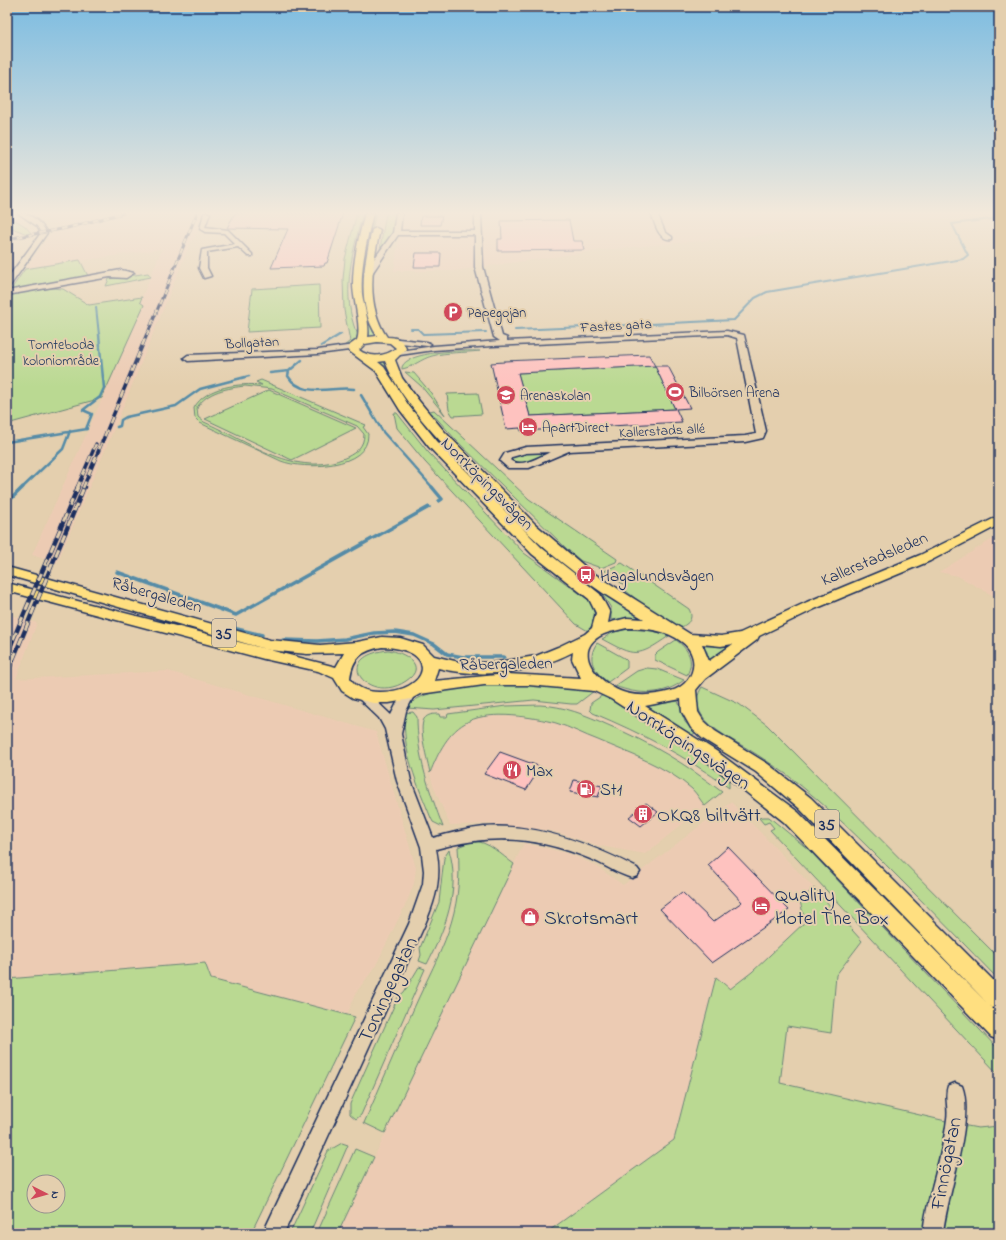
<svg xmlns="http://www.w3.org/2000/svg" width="1006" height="1240" font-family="'Indie Flower',sans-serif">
	<rect width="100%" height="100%" fill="#e4cfae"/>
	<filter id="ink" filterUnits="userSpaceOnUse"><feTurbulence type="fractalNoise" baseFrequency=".025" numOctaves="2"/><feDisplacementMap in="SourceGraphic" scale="8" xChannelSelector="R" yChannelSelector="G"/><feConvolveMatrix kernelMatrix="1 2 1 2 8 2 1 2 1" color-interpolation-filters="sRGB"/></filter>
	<g filter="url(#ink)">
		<path fill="#eccbb3" d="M36 213H115L63 227Z
			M132 213H142L158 220H176L179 213H204L201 224 194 238 191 241 119 417 57 563 32 555 144 305 140 302 162 249 25 269 50 234Z
			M402 213H999L602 250 454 271H394Z
			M999 535V599L958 576 939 572Z
			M7 614 37 623 16 679 168 671 376 732 416 868 414 883 408 899 375 967 357 991 347 1015 211 979 205 963 7 979Z
			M487 716 536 718 558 723 663 769 692 790 705 806 645 854 600 846 552 831 522 827 490 824 450 825 433 785 430 773 438 754 449 737 461 725 471 720Z
			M731 802 814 888 800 901 805 922 752 972 730 989 716 977 674 1140 546 1233H338L524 843 570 854 596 866 623 885Z"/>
		<path fill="#bad992" stroke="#6a8478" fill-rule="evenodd" d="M357 213H363C353 250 342 288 354 326 355 330 357 331 358 335L356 340 343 347 350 341 344 310 343 279 345 259Z
			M373 213H376C367 250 361 277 368 314 370 322 371 331 377 337H369C371 328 363 309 362 298 358 269 366 241 373 213Z
			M386 213H397L393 232 382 249H380Z
			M7 215 25 226 31 233 27 234 7 226Z
			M80 260 89 278 10 291 25 269Z
			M148 273 151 277 106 286 109 279Z
			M319 285 320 328 247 332 252 289Z
			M52 288 63 289 89 305 142 297 140 302 144 305 102 398 7 424V295Z
			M480 351C464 353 447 352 432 356 421 359 413 367 402 369V367C407 351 464 350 480 351Z
			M385 360 386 368 402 392 538 540 559 560 644 618H627L611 620V608L604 597 549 556 442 448 402 398 385 368 376 361Z
			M655 366 675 409 530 416 518 373Z
			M405 372 414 373 431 393 445 415 421 386Z
			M261 380 366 425 363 427 368 434C369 469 304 470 281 461L200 423 195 418 194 408C206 386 240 383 262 385L256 382ZM245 386 272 389 357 426 364 434C364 446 357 452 347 457 296 480 249 441 204 422L198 417 197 408C206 391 229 388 245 386Z
			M269 390 356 428 292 460 205 419Z
			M478 393 482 414 453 416 449 410 447 394Z
			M434 410 529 499 617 559 616 562 601 568 581 561 568 550 456 440 430 411Z
			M394 413H397L428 452 524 553 590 601C596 612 596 621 588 631L576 624 425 462 397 428Z
			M549 452 529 462 515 464 510 460C516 449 538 452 549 452Z
			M622 563 689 609C694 619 689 623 680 628L640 602 626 591 624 585 604 571Z
			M629 629 654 631 669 636C637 658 635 657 602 639L614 632Z
			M676 640C688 649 695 660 687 675L655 660V655L658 652Z
			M597 643 624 658 627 661V668L608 682C594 672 586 659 597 643Z
			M703 646H731L710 663 707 652Z
			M388 650C404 652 429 666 406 681 369 706 329 657 388 650Z
			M647 668 657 669 684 680C664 696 638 695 615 686L637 671Z
			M544 685 594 691 577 704H571L534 700 434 710 407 708C424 681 514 685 544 685Z
			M702 687 739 704 767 725 999 958V980C966 946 933 912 899 878 863 842 827 805 786 774 773 765 761 757 748 749 728 737 683 717 702 687Z
			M603 695 688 749 719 771 729 782V788C685 756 643 734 593 713L590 710 591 703Z
			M678 701 685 722 695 733 692 735 647 706Z
			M540 705C564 706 586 715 608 725 649 742 686 764 722 792L705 806C701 801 697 794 692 789 666 766 630 754 598 740 584 735 570 727 556 723 533 717 491 710 469 721 448 731 438 753 430 773 428 761 418 730 424 719 428 714 433 714 439 714L440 717H447L448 714 506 706Z
			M413 712 417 717C417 757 429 790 443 827L433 822 431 818C418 786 401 749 405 713Z
			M762 817H769L809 850 999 1050V1075L770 830 774 828 769 822 764 824 759 818Z
			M472 841C489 841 501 855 514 864L385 1133 364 1123C381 1085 397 1047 414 1008 441 948 464 917 458 847Z
			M449 850C461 890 445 929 427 964L419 961 421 955 420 948 439 902 444 858Z
			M814 888 862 941 836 975 831 1033 787 1026 780 1083 946 1121V1132L929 1196 924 1233H546L674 1140 716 977 730 989 752 972 805 922 800 901Z
			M205 963 211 979 355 1017 251 1233H7V979ZM34 1182H58V1206H34Z
			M419 967 425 969 361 1115 356 1119 350 1114V1104L398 997 404 992Z
			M962 1125 978 1128 999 1126V1230L995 1233H939Z
			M342 1143 348 1145 310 1233H290L328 1151Z
			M355 1149 374 1157 338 1233H317Z"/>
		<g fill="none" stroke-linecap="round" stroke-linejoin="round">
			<path stroke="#548ba7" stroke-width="2" d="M96 307 99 335
				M609 326 734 320 755 298 767 292 963 259 968 255 952 224 999 218
				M411 329H418L423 334 486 332
				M515 330 585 327
				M339 335 341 334"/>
			<path stroke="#548ba7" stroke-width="2.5" d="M99 334 100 346
				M321 346 341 334
				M289 371 288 376C302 399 332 386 354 389
				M270 373 289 371 302 360
				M361 395 383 432 433 488
				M117 427 120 426 121 420 126 417 176 406 200 389 249 376
				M86 429 92 414 83 410 100 397 104 388 100 348
				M7 442 87 429
				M22 488 63 449 70 431"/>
			<path stroke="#548ba7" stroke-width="3.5" d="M432 487 442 499 439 501
				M7 503 23 487
				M117 572 236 615 429 507
				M225 626 262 635
				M283 640 317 641 345 639 374 633 395 632 414 635 434 644 447 654 463 657H504"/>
		</g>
		<path fill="#fec2bf" stroke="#1b2f5e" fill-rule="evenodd" d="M235 213H343L327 263H325L324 266 271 268 288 229 227 228Z
			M421 216H442L440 225H420Z
			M569 220 573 241H582L584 250 498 251V239H502L501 221Z
			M416 253H441L440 267H414Z
			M649 355 655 366H668L690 408 676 409 682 422 521 431 520 428 506 429 491 363 504 362V361ZM655 366 675 409 530 416 518 373Z
			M500 752 541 767 526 790 484 774Z
			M574 780 602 786 598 797 570 792Z
			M646 803 658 812 641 826 629 817Z
			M728 847 789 910 712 963 660 909 682 892 713 922 742 902 708 865Z"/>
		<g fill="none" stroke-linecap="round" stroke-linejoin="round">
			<defs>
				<path id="minor" d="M18 213C31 213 41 222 47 233L10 286H7V279L41 233 37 226Z
					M204 213H210L205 227 228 230 252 254V256H248L238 247 207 252V268L211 276 204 278 199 268 202 250 235 244 224 233 205 232 200 229Z
					M396 213H402L400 231H475V213H481L483 267 502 336 507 338V341L727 331 744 335 766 431 763 438 745 442 569 451 529 468H508L500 461 505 453 526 447 745 436 756 434 737 338 727 335 492 346 434 350 393 356V352L434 346 500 341 494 337 475 267V235H398L371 275H365L364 273 393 233ZM551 452C540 456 521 469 510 460L512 457 526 453Z
					M651 213H657L665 232 672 237V239C658 241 655 223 651 213Z
					M121 270 134 273 126 278 110 277 7 295V291Z
					M389 338 427 342 431 344 427 346 392 342 388 340Z
					M354 345H357V349L318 354 188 361 184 358 188 355 318 350Z
					M408 690 413 691 415 694 406 711 401 734 411 781 433 838C450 833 467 829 484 827 537 823 591 844 637 868L640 872 637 876 632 878C618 874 606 866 593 860 537 837 495 833 436 849 442 877 436 898 425 924L284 1233H263L409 924 423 884 424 871 421 847 397 781 385 729 379 718 356 696 358 693H368L391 715 403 691Z
					M955 1083 962 1086C975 1118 947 1195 943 1233H923C927 1194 943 1157 947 1119 949 1107 944 1097 948 1086Z"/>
				<path id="major" d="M365 213H373C367 240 360 267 362 294 364 308 370 323 368 337L377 336C356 304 364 265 372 230L376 228 380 230C372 266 365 304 387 337 396 337 404 340 406 349L395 360 402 378 419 401 444 431 535 524 590 571 690 634 721 636 740 633 807 602 920 555 999 516V525L930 561 817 608 759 636 757 640 705 679 696 690 698 712 703 720 715 731 768 764 811 798 999 986V1010L991 1007 799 808 756 772 703 739 691 728 682 712 681 699 645 706 716 751 798 812 999 1015V1040L991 1037 784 822 704 759 611 699 594 691 529 685H484L420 694 411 699 389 703H373L353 698 342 691 334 678 318 671 264 659 7 591V583L336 667 344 653 307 654 269 650 7 575V567L270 640 320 645 357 642 382 637 400 638 423 645 434 656 459 662 492 663 536 656 558 647 585 634 592 628 596 613 589 599 532 554 429 447 400 410 376 371 349 351 350 345 357 340C362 326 353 300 353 284 353 260 359 236 365 213ZM377 342 390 343 396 348C386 357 369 358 359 350L365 344ZM385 361C399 397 427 426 452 454 488 494 526 535 569 568 592 587 618 603 644 619L627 618 608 623 610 613 600 594 542 548 437 441 409 406 384 367 378 362ZM627 628C646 628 667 630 682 642 702 657 694 685 671 691 656 695 641 697 626 693 601 686 567 651 604 634 611 631 620 630 627 628ZM702 644 721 646 733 644 709 661ZM382 647C441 648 430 693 379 692 367 692 356 688 350 678 353 657 362 651 382 647ZM573 652 572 659 581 678 507 674 434 681 438 668C482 679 533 673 573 652Z"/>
			</defs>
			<use href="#minor" stroke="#1b2f5e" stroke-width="3"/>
			<use href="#major" stroke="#1b2f5e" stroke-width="3"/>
			<use href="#minor" fill="#e4cfae" fill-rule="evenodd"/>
			<use href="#major" fill="#ffdf80" fill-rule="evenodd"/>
			<defs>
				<path id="rail-far2" d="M7 239 67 228 123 213
					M147 335 197 213"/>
				<path id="rail-far1" d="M77 488 96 444
					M83 488 147 334"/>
				<path id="rail" d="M7 654 78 487
					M7 674 84 487"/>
			</defs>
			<use href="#rail-far2" stroke="#1b2f5e" stroke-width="3"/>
			<use href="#rail-far1" stroke="#1b2f5e" stroke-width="3.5"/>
			<use href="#rail" stroke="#1b2f5e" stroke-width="4.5"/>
			<use href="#rail-far2" stroke="#e4cfae" stroke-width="2" stroke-dasharray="5.5" stroke-linecap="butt"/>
			<use href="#rail-far1" stroke="#e4cfae" stroke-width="2.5" stroke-dasharray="7" stroke-linecap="butt"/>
			<use href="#rail" stroke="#e4cfae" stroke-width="3" stroke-dasharray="8" stroke-linecap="butt"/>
		</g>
	</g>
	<linearGradient id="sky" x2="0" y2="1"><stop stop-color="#7cbce1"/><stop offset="0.55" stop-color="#f3e9db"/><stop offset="1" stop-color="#f3e9db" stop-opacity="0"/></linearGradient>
	<rect width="1006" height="387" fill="url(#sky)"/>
	<defs>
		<symbol id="parking-disc" viewBox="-11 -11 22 22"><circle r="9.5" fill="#d1495b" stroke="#e4cfae"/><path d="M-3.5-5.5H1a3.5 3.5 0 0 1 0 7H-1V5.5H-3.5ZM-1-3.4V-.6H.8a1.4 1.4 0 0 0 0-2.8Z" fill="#fff"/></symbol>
		<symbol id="stadium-disc" viewBox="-11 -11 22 22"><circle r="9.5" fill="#d1495b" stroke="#e4cfae"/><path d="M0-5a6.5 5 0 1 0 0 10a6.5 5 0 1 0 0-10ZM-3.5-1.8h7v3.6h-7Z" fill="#fff"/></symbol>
		<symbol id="school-disc" viewBox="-11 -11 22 22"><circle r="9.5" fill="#d1495b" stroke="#e4cfae"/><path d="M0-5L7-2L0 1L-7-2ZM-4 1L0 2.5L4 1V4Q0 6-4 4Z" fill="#fff"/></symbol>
		<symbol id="hotel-disc" viewBox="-11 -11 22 22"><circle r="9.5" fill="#d1495b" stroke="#e4cfae"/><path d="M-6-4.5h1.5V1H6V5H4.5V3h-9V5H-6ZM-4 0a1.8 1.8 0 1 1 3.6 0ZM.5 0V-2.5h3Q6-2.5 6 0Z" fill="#fff"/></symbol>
		<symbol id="bus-disc" viewBox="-11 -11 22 22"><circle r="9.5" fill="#d1495b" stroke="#e4cfae"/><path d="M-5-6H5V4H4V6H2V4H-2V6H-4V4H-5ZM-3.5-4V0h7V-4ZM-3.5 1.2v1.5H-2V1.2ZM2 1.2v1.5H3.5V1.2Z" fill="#fff"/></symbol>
		<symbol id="restaurant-disc" viewBox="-11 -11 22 22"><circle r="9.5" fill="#d1495b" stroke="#e4cfae"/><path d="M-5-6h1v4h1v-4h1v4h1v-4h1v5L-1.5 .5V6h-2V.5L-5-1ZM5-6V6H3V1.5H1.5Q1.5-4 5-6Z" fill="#fff"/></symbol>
		<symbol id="fuel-disc" viewBox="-11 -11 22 22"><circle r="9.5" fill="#d1495b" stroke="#e4cfae"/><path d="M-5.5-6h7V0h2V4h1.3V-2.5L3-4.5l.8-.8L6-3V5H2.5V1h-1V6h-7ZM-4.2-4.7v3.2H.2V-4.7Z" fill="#fff"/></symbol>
		<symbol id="building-disc" viewBox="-11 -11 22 22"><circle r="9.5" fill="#d1495b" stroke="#e4cfae"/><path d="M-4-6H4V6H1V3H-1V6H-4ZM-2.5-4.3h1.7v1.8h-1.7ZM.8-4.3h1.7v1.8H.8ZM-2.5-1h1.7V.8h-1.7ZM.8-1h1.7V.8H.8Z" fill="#fff"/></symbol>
		<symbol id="shop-disc" viewBox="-11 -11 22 22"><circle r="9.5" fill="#d1495b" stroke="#e4cfae"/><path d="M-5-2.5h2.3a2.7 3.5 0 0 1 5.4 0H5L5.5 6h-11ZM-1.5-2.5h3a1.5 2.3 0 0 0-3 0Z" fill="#fff"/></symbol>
	</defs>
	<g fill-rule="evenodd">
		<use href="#parking-disc" x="442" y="301" width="22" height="22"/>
		<use href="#stadium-disc" x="664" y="381" width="22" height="22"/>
		<use href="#school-disc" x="495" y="384" width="22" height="22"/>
		<use href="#hotel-disc" x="517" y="416" width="22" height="22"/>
		<use href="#bus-disc" x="575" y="564" width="22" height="22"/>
		<use href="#restaurant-disc" x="501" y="759" width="22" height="22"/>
		<use href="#fuel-disc" x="575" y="778" width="22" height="22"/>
		<use href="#building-disc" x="632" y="803" width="22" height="22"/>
		<use href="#hotel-disc" x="750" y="895" width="22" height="22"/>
		<use href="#shop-disc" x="519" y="906" width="22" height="22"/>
	</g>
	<g text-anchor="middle" stroke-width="4" stroke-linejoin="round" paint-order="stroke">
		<g font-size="14" fill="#1b2f5e" stroke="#e4cfae" text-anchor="start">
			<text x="467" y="317">Papegojan</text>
			<text x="689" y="397">Bilbörsen Arena</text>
			<text x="520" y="400">Arenaskolan</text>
			<text x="542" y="432">ApartDirect</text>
		</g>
		<g font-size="14" fill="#1b2f5e" stroke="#e4cfae">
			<text transform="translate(616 325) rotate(-3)" y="5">Fastes gata</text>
			<text transform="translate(252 342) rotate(-3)" y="5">Bollgatan</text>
			<text transform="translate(662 430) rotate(-3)" y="5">Kallerstads allé</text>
		</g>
		<g font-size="14" fill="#2b4063" stroke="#e4cfae">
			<text x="61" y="349">Tomteboda<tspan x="61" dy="16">koloniområde</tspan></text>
		</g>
		<g fill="#e4cfae" stroke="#575f76" stroke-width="1">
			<rect x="212" y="619" width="24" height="28" rx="3"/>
			<rect x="815" y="810" width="24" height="28" rx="3"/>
		</g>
		<g font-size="16" font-weight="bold" fill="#1b2f5e">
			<text x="224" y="639">35</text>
			<text x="827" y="830">35</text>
		</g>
		<g font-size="17" fill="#1b2f5e" stroke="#e4cfae">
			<text transform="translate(488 483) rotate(45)" y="6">Norrköpingsvägen</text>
			<text transform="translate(874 558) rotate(-23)" y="6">Kallerstadsleden</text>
			<text transform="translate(157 594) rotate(16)" y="6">Råbergaleden</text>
			<text transform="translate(506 663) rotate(-1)" y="6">Råbergaleden</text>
		</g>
		<g font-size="17" fill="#1b2f5e" stroke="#e4cfae" text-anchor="start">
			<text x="600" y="581">Hagalundsvägen</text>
			<text x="526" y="776">Max</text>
			<text x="600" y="795">St1</text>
		</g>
		<g font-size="20" fill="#1b2f5e" stroke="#e4cfae">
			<text transform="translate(689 744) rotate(34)" y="7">Norrköpingsvägen</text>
			<text transform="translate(387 989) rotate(-65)" y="7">Torvingegatan</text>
			<text transform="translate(945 1163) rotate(-79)" y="7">Finnögatan</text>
		</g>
		<g font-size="20" fill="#1b2f5e" stroke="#e4cfae" text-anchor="start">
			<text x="657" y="821">OKQ8 biltvätt</text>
			<text x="775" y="901">Quality<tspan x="775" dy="23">Hotel The Box</tspan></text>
			<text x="544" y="924">Skrotsmart</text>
		</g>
	</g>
	<rect width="1006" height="1240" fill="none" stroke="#e4cfae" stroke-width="24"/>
	<rect x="12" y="12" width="982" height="1216" fill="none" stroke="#1b2f5e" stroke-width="1.5" filter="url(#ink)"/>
	<g transform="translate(46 1194) rotate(96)"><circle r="19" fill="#e4cfae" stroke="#948f8e"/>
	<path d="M0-3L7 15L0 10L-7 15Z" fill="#d1495b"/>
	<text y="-6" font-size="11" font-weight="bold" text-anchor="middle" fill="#1b2f5e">N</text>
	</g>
</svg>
